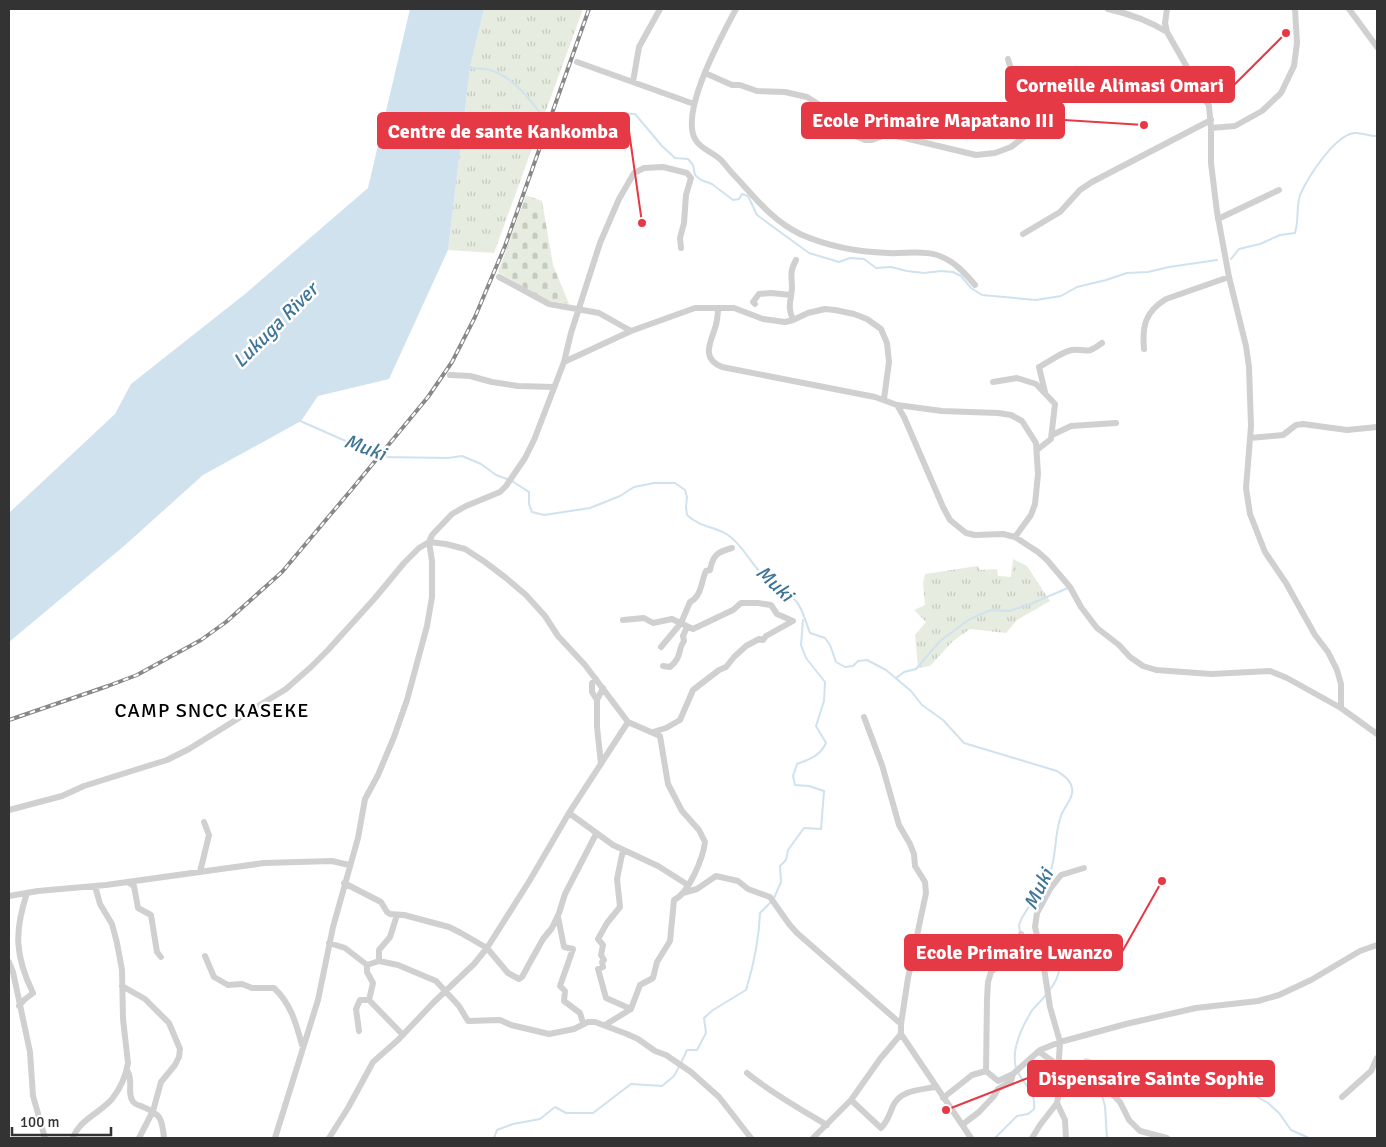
<svg xmlns="http://www.w3.org/2000/svg" width="1386" height="1147" font-family="Signika,sans-serif">
	<defs>
		<pattern id="grass-tufts" width="24" height="20" patternUnits="userSpaceOnUse" patternTransform="scale(1.25)"><rect width="24" height="20" fill="#e6ecdf"/><path d="M3 7l-1-3M5 7V3M7 7l1-3M15 17l-1-3M17 17v-4M19 17l1-3" fill="none" stroke="#c6cbc0"/></pattern>
		<pattern id="cemetery-stones" width="16" height="16" patternUnits="userSpaceOnUse" patternTransform="scale(1.25)"><rect width="16" height="16" fill="#e6ecdf"/><path d="M2 7V4a2 2 0 0 1 4 0v3zM10 15v-3a2 2 0 0 1 4 0v3z" fill="#c6cbc0"/></pattern>
	</defs>
	<rect width="100%" height="100%" fill="#fff"/>
	<path fill="url(#grass-tufts)" d="M484 9H583L494 253 448 250 470 68Z
		M1013 559 1027 566 1050 601 1017 620 1006 633 970 629 953 641 930 666 918 668 915 635 926 622 914 610 925 605 923 583 925 574 978 566 980 570 997 569 998 576 1011 577Z"/>
	<path fill="url(#cemetery-stones)" d="M526 195 542 201 553 265 569 304 545 300 498 272Z"/>
	<path fill="#cfe2ee" d="M410 9H484L470 68 448 250 389 379 318 396 301 421 203 475 124 546 9 642V513L115 414 131 384 245 294 368 188Z"/>
	<g fill="none" stroke-linecap="round" stroke-linejoin="round">
		<path stroke="#cfe2ee" stroke-width="2" d="M470 68C476 69 484 68 490 70 511 76 528 96 540 113
			M552 123 562 128 588 115 595 116 600 122 604 124C621 108 613 114 635 114L662 146 675 158 688 159 693 165 695 175 701 180 712 184 733 200 739 199 742 194 748 196 757 215 809 253 839 262 850 258 864 259 876 268 891 267 907 271 924 273 941 271 953 272 961 276 971 288 982 295 1036 300 1061 296 1077 287 1106 280 1127 273 1148 272 1169 267 1217 260
			M1231 259 1239 249 1260 244 1280 235 1295 233C1299 220 1296 208 1300 195 1308 177 1334 136 1354 133 1362 132 1370 137 1377 136
			M298 420 348 442 367 448 383 457 448 458 462 456 481 464 496 475 507 479
			M512 481 529 492V504L532 512 544 515 590 508 620 496 634 487 654 483H675L685 490 687 497 686 507 687 515C701 528 714 526 728 535 744 546 751 565 766 578 776 587 788 591 796 601 803 609 806 623 810 633L825 638 830 645 836 662 845 667 853 666 858 661 867 660 886 670 911 691 922 705 943 720 964 743 1057 771C1064 776 1070 779 1072 788 1074 798 1064 807 1061 816 1054 834 1057 854 1050 873 1045 887 1019 916 1019 926 1019 929 1020 931 1021 934L1035 937
			M896 678 904 672 916 669 940 641 970 619 991 610 1009 611 1028 605 1068 588
			M774 898 781 882 780 866 786 860 788 850 804 828 821 829 824 791 809 786 795 785 793 776 797 764C810 759 820 756 826 743L816 726 824 701 825 682 806 658 801 645 803 620
			M1041 941C1062 955 1065 971 1049 991
			M1086 1060 1099 1084
			M681 1063 687 1050H697L706 1033 704 1018 713 1010 746 990C754 964 759 940 760 913L771 902
			M1016 1068C1011 1050 1022 1027 1031 1012 1035 1006 1042 1001 1046 994
			M1073 1071 1078 1064 1086 1059 1101 1064H1117L1127 1070 1139 1084 1166 1090 1218 1089 1254 1095 1268 1103 1279 1113 1291 1130 1309 1138
			M1100 1089 1105 1106 1107 1138
			M1032 1091 1055 1085 1070 1075
			M494 1138 497 1130 513 1124 540 1119 555 1107 566 1113H593L631 1084 662 1086 674 1076 679 1067
			M995 1138 1017 1116 1028 1114 1034 1109C1036 1090 1025 1087 1018 1072"/>
		<path stroke="#d0d0d0" stroke-width="6" d="M736 9C722 35 680 111 695 139 700 149 713 152 721 160 725 164 729 170 733 174 755 197 771 220 800 234 827 246 858 252 888 253 904 254 921 250 937 255 953 260 965 273 975 285
			M1108 9C1130 14 1148 20 1167 32
			M1167 9 1165 23 1167 32 1209 106 1211 128V163L1217 212 1229 277 1246 346 1249 367 1251 426 1246 488 1250 514 1265 552 1286 583 1315 635 1328 652 1337 670 1341 684V708
			M1349 9 1377 47
			M577 62 694 104
			M705 73 732 85H740L757 91 785 92 807 97 844 120 858 137 865 140H872L888 134 976 155 995 153 1011 147 1024 137 1033 128 1041 100C1039 96 1038 92 1035 89 1024 74 1014 84 1008 59
			M633 82 639 47 660 9
			M1211 128 1235 126 1262 111 1281 93 1294 66 1297 43 1295 9
			M1218 219 1279 190
			M1023 234 1060 212 1080 190 1092 182 1211 120
			M499 277 549 304 599 313 631 331
			M755 304 753 302 759 294 771 293 791 295
			M718 309C718 314 717 320 716 325 711 342 700 358 722 367L875 397 897 405 904 417 943 507 950 520 966 533 975 535 1003 534 1015 537 1038 552 1047 560 1070 587 1081 607 1097 628 1119 645 1130 657 1143 666 1156 670 1211 674 1270 671 1287 678 1341 708 1377 734
			M793 320C787 306 791 302 792 288 792 276 789 273 796 260
			M1144 349C1142 326 1145 312 1166 299L1229 277
			M564 362 631 331 695 308H734L763 319 785 322 793 320 808 313 825 309 835 310 854 314 867 319 881 329 887 343 889 362 884 399
			M450 375 470 376 492 382 518 386 554 387
			M993 382 1017 378 1036 384 1055 404 1051 439 1037 450
			M1045 392 1039 367C1049 362 1061 352 1072 350 1089 348 1084 356 1102 343
			M897 405 942 411 998 413 1011 415 1022 421 1036 443 1038 474 1035 504 1031 515 1015 537
			M1052 435 1071 426 1116 423
			M1250 438 1283 435 1296 425 1303 424 1347 430 1377 427
			M623 620 644 618 653 623 672 619 693 629 733 610 741 603H758L771 605 777 614 793 621 766 636 763 640 759 639 746 646 734 657 726 667 719 670 693 690 680 720 666 728 653 732
			M661 647 681 623 690 602C702 596 701 581 706 571L710 570C713 555 717 552 732 548
			M663 666 670 667C683 656 677 650 684 641L683 636 687 627
			M596 679 592 683V692L597 700 603 688
			M597 700V727L601 764
			M864 717 882 765 899 825 910 844 914 854 915 866 925 882 926 893 908 978 901 1024V1034L971 1138
			M9 810 62 796 84 786 167 760 189 749 286 689 311 667 328 650 375 598 404 563 419 548 429 542 446 544 465 549 485 562 506 578 526 595 545 616 558 636 585 665 628 722 660 736 668 784 682 811 699 830 705 842C703 858 689 893 674 900L670 941 657 962 653 978 640 985 631 1009 605 1025
			M569 813 613 845 658 866 688 885
			M623 850 617 879 620 907 607 923 598 939 603 945 601 955 604 960 602 962 603 967 598 969 606 998 631 1009
			M200 872 209 835 204 822
			M127 882 134 886 138 908 151 915 157 952 161 957
			M344 883 381 902 387 912 390 914 404 915 449 927 461 933 487 948 508 973 519 979 522 977 528 966 543 939 552 928 559 913 565 894 596 834
			M683 893 697 889 716 876 738 881 748 889 770 897 789 924 797 933 901 1024
			M9 896 38 891 106 885 264 863 332 861 349 865
			M558 917 564 947 573 949 560 986 565 991 564 1001 580 1013 583 1023
			M329 943 345 948 367 965 379 961 398 965 436 981 459 1006 468 1021 500 1020 511 1025 549 1034 574 1029 588 1022H595L627 1034 638 1039 655 1051 666 1055 691 1072 719 1097 751 1138
			M205 956 214 977 228 985 242 984 252 988H274C291 1004 296 1023 302 1045
			M379 961V950L390 937 397 915
			M9 962 13 972 30 1052 33 1096 45 1138
			M367 965V972L373 983 369 1000
			M122 986 145 999 169 1023 180 1049 179 1057 175 1065 161 1082 153 1111 139 1138
			M19 1006 24 1000 33 993C15 956 14 932 27 893
			M359 1031 356 1009 360 1000H369L403 1035
			M1040 1050 1041 1053 1059 1066 1082 1079 1109 1091 1120 1102 1129 1120 1140 1131 1167 1138
			M127 1070C134 1082 127 1090 132 1100 134 1104 137 1105 141 1106 161 1114 162 1118 164 1138
			M986 1071 998 1081 1013 1074 1040 1050 1060 1042 1126 1024 1196 1008 1258 1001 1279 995 1311 980 1360 951 1377 945
			M747 1073C770 1092 800 1109 827 1125
			M1342 1097 1371 1071 1377 1058
			M943 1098 972 1075 986 1071 987 999 988 982 991 972 1017 948 1021 934
			M851 1100 881 1128C888 1121 889 1115 893 1106 900 1090 920 1090 935 1087
			M962 1125 979 1112 994 1096 998 1089 1011 1081 1013 1074
			M73 1138C79 1120 100 1113 112 1099 120 1089 126 1075 128 1063L123 1019 122 970 117 943 112 924 100 904 95 886
			M275 1138 318 1000 333 927 358 838 365 799 378 775 394 737 407 700 427 626 432 597V561L429 542 432 535 452 514 466 506 500 492 506 486 525 458 534 440 564 362 571 333 600 243 619 199 634 173 644 168 663 167 687 173 691 178 686 195 684 223 680 238 681 248
			M329 1138 348 1108 373 1062 398 1040 434 1002 474 964 487 948 530 880 569 813 628 722
			M813 1138 851 1100 880 1059 901 1034
			M1032 1138 1040 1125 1057 1103
			M1066 1138 1065 1120 1057 1103 1060 1087 1058 1074 1060 1042 1050 1007 1042 955 1035 927 1037 913 1050 889 1061 875 1084 868"/>
		<defs>
			<path id="rail" d="M9 720 108 686 137 675 201 640 226 622 282 572 352 489 428 397 452 362 475 317 505 246 589 9"/>
		</defs>
		<use href="#rail" stroke="#888" stroke-width="4"/>
		<use href="#rail" stroke="#fff" stroke-width="2" stroke-dasharray="5.5" stroke-linecap="butt"/>
	</g>
	<g text-anchor="middle" stroke-width="5" stroke-linejoin="round" paint-order="stroke">
		<g font-size="20" font-style="italic" fill="#3f7597" stroke="#fff">
			<text transform="translate(275 325) rotate(-45)" y="7">Lukuga River</text>
			<text transform="translate(365 447) rotate(20)" y="7">Muki</text>
			<text transform="translate(775 583) rotate(43)" y="7">Muki</text>
			<text transform="translate(1038 889) rotate(-64)" y="7">Muki</text>
		</g>
		<g font-size="20" letter-spacing="1" fill="#000" stroke="#fff">
			<text x="212" y="717">CAMP SNCC KASEKE</text>
		</g>
	</g>
	<path fill="none" stroke="#e63946" stroke-width="2" d="M1286 33L1234 85M1144 125L1064 120M642 223L629 131M1162 881L1122 952M946 1110L1028 1078"/>
	<g fill="#e63946" stroke="#fff" stroke-width="2">
		<circle cx="1286" cy="33" r="5"/>
		<circle cx="1144" cy="125" r="5"/>
		<circle cx="642" cy="223" r="5"/>
		<circle cx="1162" cy="881" r="5"/>
		<circle cx="946" cy="1110" r="5"/>
	</g>
	<g fill="#e63946" stroke="#e63946" stroke-width="2">
		<rect x="1006" y="67" width="228" height="35" rx="5"/>
		<rect x="802" y="103" width="262" height="35" rx="5"/>
		<rect x="378" y="113" width="251" height="35" rx="5"/>
		<rect x="905" y="935" width="217" height="35" rx="5"/>
		<rect x="1028" y="1061" width="246" height="35" rx="5"/>
	</g>
	<g font-size="20" text-anchor="middle" font-weight="bold" fill="#fff">
		<text x="1120" y="92">Corneille Alimasi Omari</text>
		<text x="933" y="127">Ecole Primaire Mapatano III</text>
		<text x="503" y="138">Centre de sante Kankomba</text>
		<text x="1014" y="959">Ecole Primaire Lwanzo</text>
		<text x="1151" y="1085">Dispensaire Sainte Sophie</text>
	</g>
	<rect width="1386" height="1147" fill="none" stroke="#333333" stroke-width="20"/>
	<path d="M12 1127v8h99v-8" fill="none" stroke="#333333" stroke-width="2.5"/>
	<text x="20" y="1127" font-size="15" fill="#333333" stroke="#ffffff" stroke-width="4" paint-order="stroke">100 m</text>
</svg>
